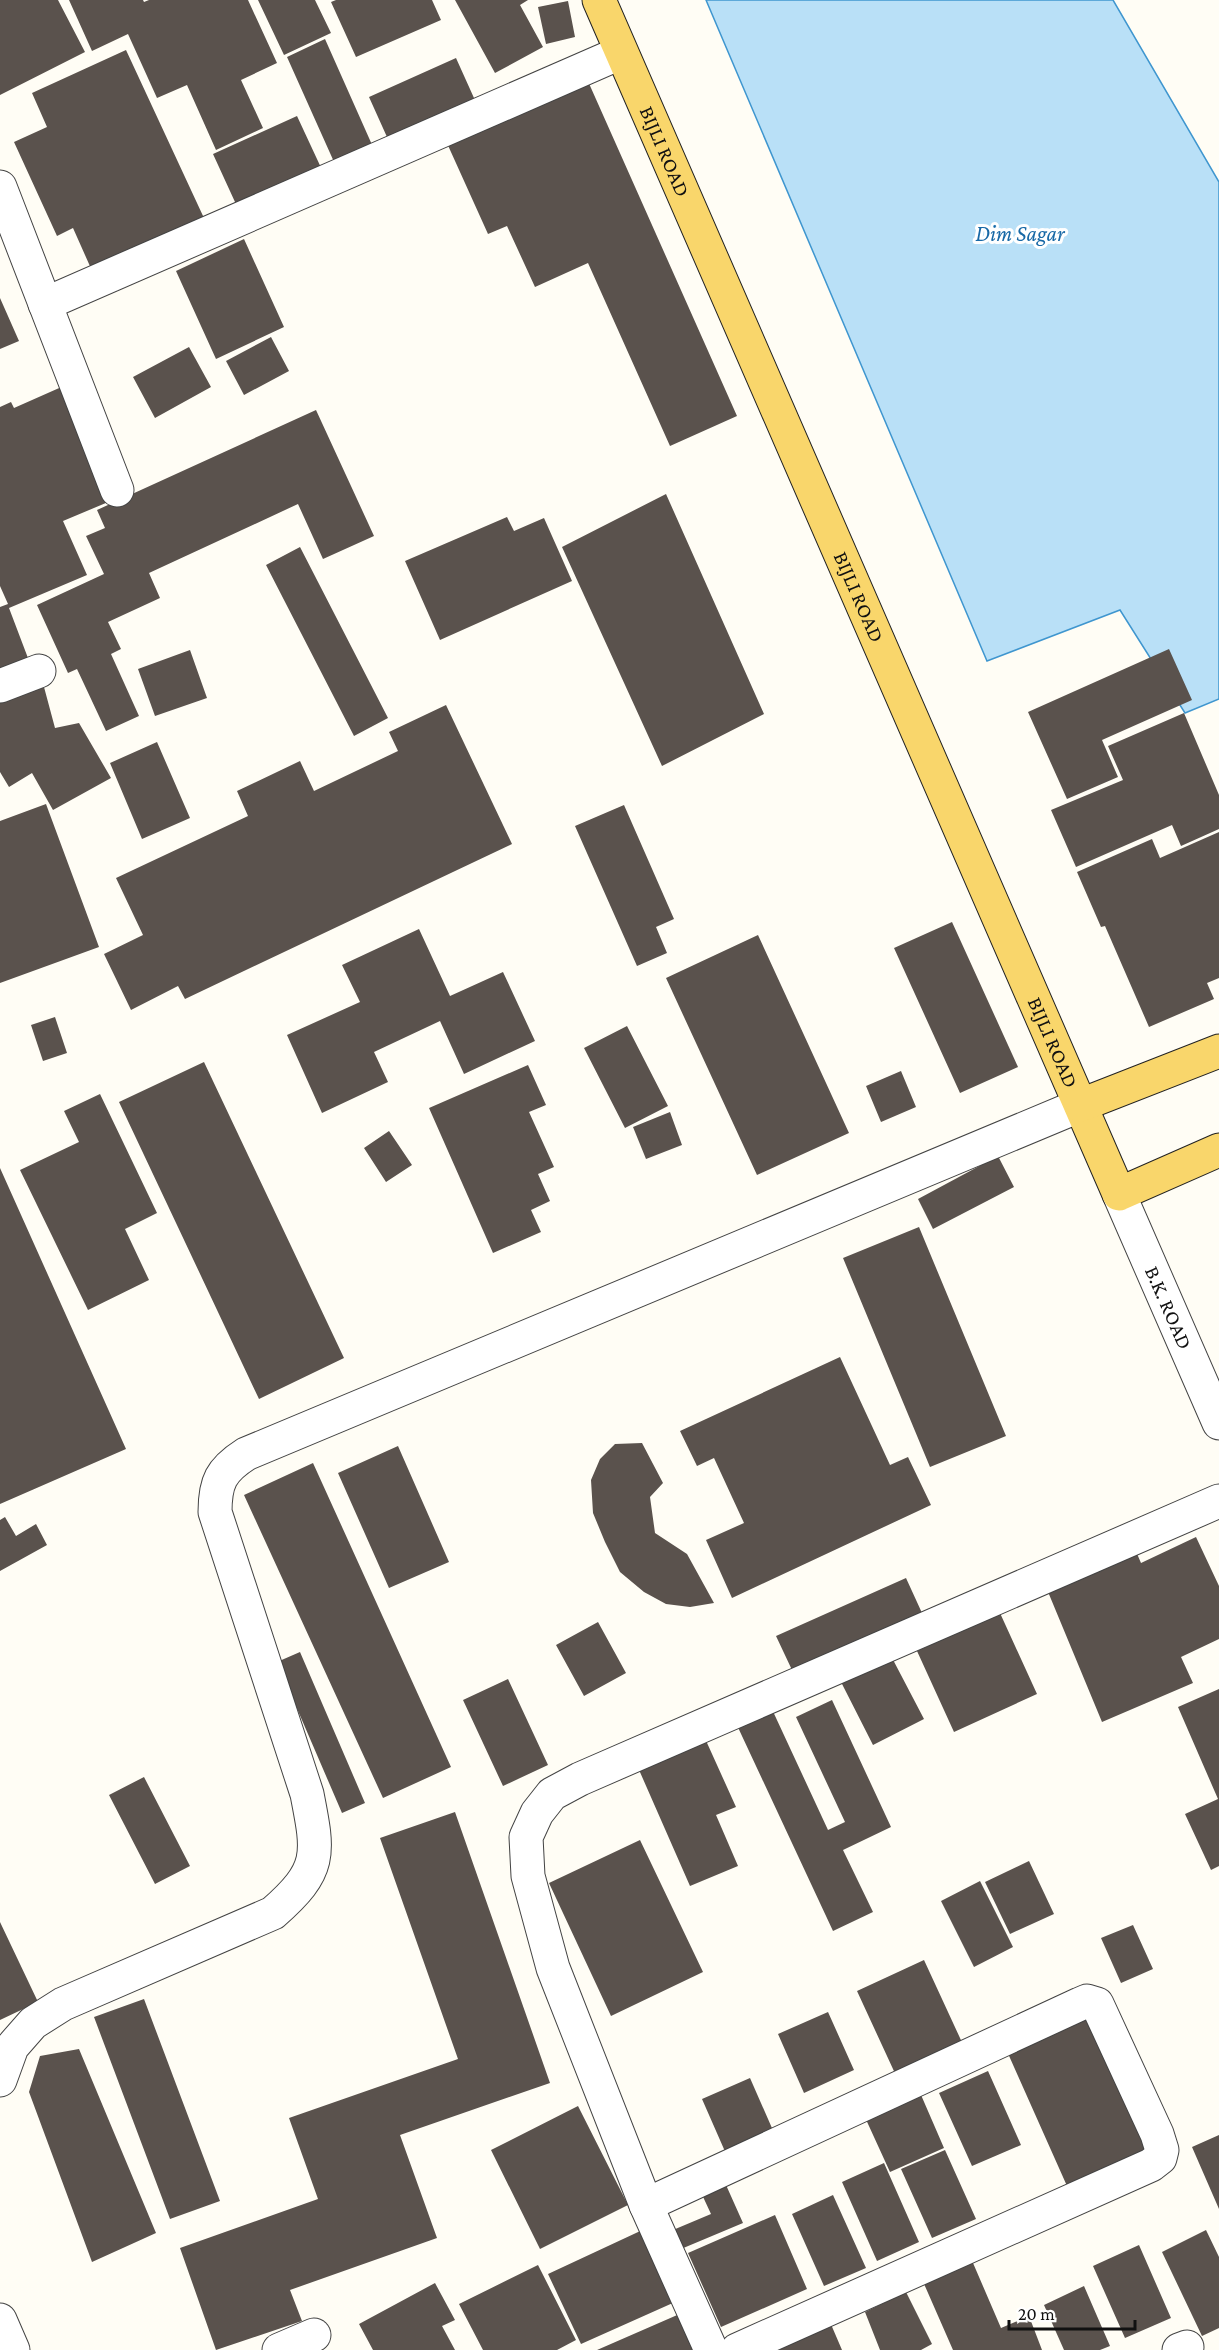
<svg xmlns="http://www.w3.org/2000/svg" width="1219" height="2350" font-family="'Crimson Pro',serif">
	<rect width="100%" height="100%" fill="#fffdf5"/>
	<path fill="#b9e0f7" stroke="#3f96cf" stroke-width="1.5" d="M706 0H1113L1219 182V699L1185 713 1120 610 987 661Z"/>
	<path fill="#5a524d" d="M0 0H58L85 52 0 95Z
		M69 0H143L144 2 149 0H248L277 63 241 80 263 128 216 150 187 85 157 98 128 34 92 51Z
		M258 0H315L331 33 284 55Z
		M336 0H432L441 20 356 57 331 2Z
		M455 0H528L520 5 543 47 495 73Z
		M568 1 575 37 546 44 538 7Z
		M325 39 381 165 343 182 287 57Z
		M126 50 210 231 97 282 73 228 57 236 14 142 47 127 32 93Z
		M456 58 483 118 396 157 369 97Z
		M587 79 737 416 670 446 588 263 535 287 507 226 488 234 446 141Z
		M297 116 330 187 246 226 213 154Z
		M244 239 284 327 216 359 176 271Z
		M0 298 19 341 0 349Z
		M271 337 289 371 244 395 226 361Z
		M189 347 211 387 155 418 133 377Z
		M84 377 132 492 63 521 87 575 9 608 31 666 0 678V607L8 604 0 586V407L11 402 14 408Z
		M316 410 374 536 323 559 298 504 149 573 160 598 108 622 121 649 111 654 139 716 106 731 77 669 68 673 37 605 104 574 86 536 105 528 97 510Z
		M666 494 764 714 662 766 562 547Z
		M507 517 514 531 544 518 572 581 440 640 405 561Z
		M300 547 388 718 354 736 266 565Z
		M1169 649 1192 700 1102 740 1118 777 1067 799 1028 712Z
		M190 650 207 698 155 716 138 669Z
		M44 687 55 728 79 723 111 778 53 810 32 773 9 787 0 772V701Z
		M446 705 512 844 185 999 178 986 131 1010 104 954 143 935 116 878 248 816 237 791 300 761 314 791 398 751 389 732Z
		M1184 713 1219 795V829L1181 846 1172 825 1076 867 1051 810 1123 780 1108 746Z
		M157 742 190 818 142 839 110 763Z
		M46 804 99 947 0 983V821Z
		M624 805 674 919 656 927 667 953 637 966 575 826Z
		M1219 832V978L1207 983 1214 999 1149 1027 1105 926 1101 927 1077 872 1152 839 1160 858Z
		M952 922 1018 1067 960 1093 894 948Z
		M419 929 450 996 503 972 535 1041 464 1074 440 1021 374 1052 388 1082 322 1113 287 1035 360 1002 342 965Z
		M758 935 849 1133 757 1175 666 978Z
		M55 1017 67 1053 43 1061 31 1025Z
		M627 1026 668 1106 625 1128 584 1048Z
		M204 1062 344 1358 259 1399 119 1102Z
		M528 1065 546 1105 529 1112 554 1167 538 1174 550 1201 531 1210 541 1232 493 1253 429 1108Z
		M901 1071 916 1107 881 1122 866 1086Z
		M100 1094 157 1213 125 1229 149 1280 88 1310 20 1170 79 1142 64 1111Z
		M670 1112 682 1145 646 1159 633 1127Z
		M389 1131 412 1165 386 1182 364 1148Z
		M998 1156 1014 1187 933 1229 918 1199Z
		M0 1168 126 1449 0 1504Z
		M919 1227 1006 1436 930 1467 843 1258Z
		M840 1357 890 1465 908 1457 931 1505 732 1598 706 1540 744 1523 714 1458 697 1466 680 1431Z
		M642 1443 663 1483 650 1497 655 1533 687 1554 714 1603 690 1607 666 1604 644 1592 620 1572 605 1542 593 1513 591 1480 600 1459 615 1444Z
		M398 1446 449 1562 389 1588 338 1473Z
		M313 1463 451 1767 383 1798 244 1495Z
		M5 1517 16 1536 36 1524 47 1545 0 1571V1520Z
		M1196 1537 1219 1586V1639L1181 1657 1193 1683 1102 1722 1046 1587 1135 1549 1141 1563Z
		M906 1578 922 1613 792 1670 776 1636Z
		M1000 1613 1037 1694 954 1732 917 1651Z
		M598 1622 626 1673 584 1696 556 1645Z
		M300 1652 365 1803 342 1813 277 1662Z
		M890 1654 924 1719 873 1745 840 1680Z
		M508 1679 548 1765 503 1786 463 1700Z
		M1219 1689V1866L1211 1870 1185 1814 1218 1799 1178 1707Z
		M832 1700 891 1827 843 1850 873 1912 833 1931 735 1721 770 1705 828 1830 845 1822 796 1717Z
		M703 1734 736 1807 716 1815 738 1866 690 1886 636 1763Z
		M144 1777 190 1866 155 1884 109 1795Z
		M455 1812 550 2083 400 2135 437 2238 290 2290 302 2321 216 2350 180 2248 318 2199 289 2118 458 2059 380 1838Z
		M640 1840 703 1972 611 2016 549 1883Z
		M1029 1861 1054 1914 1010 1934 985 1882Z
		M980 1881 1013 1947 974 1967 941 1901Z
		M0 1922 38 2002 0 2020Z
		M1133 1925 1153 1969 1121 1983 1101 1938Z
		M924 1960 966 2051 899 2082 857 1991Z
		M144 1999 220 2201 170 2219 94 2017Z
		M828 2012 854 2070 804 2093 778 2034Z
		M1089 2012 1150 2150 1067 2186 1006 2049Z
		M79 2049 156 2233 92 2262 29 2092 40 2056Z
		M988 2071 1021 2145 972 2166 939 2093Z
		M750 2078 775 2135 727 2156 702 2099Z
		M918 2088 944 2148 890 2172 863 2113Z
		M578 2106 628 2205 540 2249 491 2150Z
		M1219 2135V2209L1192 2147Z
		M945 2150 976 2219 932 2238 901 2169Z
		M884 2163 919 2242 877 2261 842 2182Z
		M722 2176 743 2223 681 2249 673 2230 711 2214 698 2186Z
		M833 2195 866 2268 824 2286 792 2214Z
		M775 2215 807 2289 721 2327 688 2253Z
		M651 2226 684 2298 581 2344 548 2274Z
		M1206 2230 1219 2257V2328L1202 2336 1162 2252Z
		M1139 2245 1171 2318 1125 2338 1093 2266Z
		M970 2256 1001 2328 1029 2316 1042 2350H953L921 2277Z
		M538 2265 576 2340 557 2350H483L459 2304Z
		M435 2283 455 2320 442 2326 455 2350H373L359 2324Z
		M1084 2286 1110 2346 1100 2350H1064L1044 2305Z
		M906 2292 932 2344 921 2350H880L865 2312Z
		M691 2309 709 2350H597Z
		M830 2322 842 2350H780L778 2345Z"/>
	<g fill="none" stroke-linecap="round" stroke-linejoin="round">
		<defs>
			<g id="minor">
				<path d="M0 187 117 490"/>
				<path d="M45 304 620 53"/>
				<path d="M0 686 39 671"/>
				<path id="s1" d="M1119 1194 1219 1423"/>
				<path d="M0 2080 12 2047 33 2023 63 2004 273 1913C322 1870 319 1855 307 1794L215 1512C215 1482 221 1470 246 1454L1081 1105"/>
				<path d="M646 2205 1080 2004 1087 2001 1097 2004 1157 2134 1162 2150 1160 2158 1151 2165 737 2350"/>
				<path d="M0 2320 13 2350"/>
				<path d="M279 2350 314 2335"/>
				<path d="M711 2350 646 2205 553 1968 528 1876 526 1837 537 1813 552 1794 580 1779 1219 1501"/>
				<path d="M1179 2350 1187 2347"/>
			</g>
			<g id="major">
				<path id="s2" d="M599 0 1119 1194 1219 1150"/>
				<path d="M1081 1105 1219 1051"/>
			</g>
		</defs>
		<use href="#minor" stroke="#444" stroke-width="35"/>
		<use href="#major" stroke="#222" stroke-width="35"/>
		<use href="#minor" stroke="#fff" stroke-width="33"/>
		<use href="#major" stroke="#f9d66b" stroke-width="33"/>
	</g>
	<g text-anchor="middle" stroke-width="6" stroke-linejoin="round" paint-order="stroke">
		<g font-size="21" fill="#111" stroke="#fff">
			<text dy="7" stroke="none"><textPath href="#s2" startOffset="165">BIJLI ROAD</textPath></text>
			<text dy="7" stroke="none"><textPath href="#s2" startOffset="651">BIJLI ROAD</textPath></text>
			<text dy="7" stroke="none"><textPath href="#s2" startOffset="1137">BIJLI ROAD</textPath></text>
			<text dy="7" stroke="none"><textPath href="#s1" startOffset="124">B.K. ROAD</textPath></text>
		</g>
		<g font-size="22" font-style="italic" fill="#1768a6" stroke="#fff">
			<text x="1020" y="241">Dim Sagar</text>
		</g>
	</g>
	<path d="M1009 2320v9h126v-9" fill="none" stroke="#111111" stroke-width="3"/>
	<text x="1018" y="2320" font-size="18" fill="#111111" stroke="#ffffff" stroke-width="4.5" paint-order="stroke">20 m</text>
</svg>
